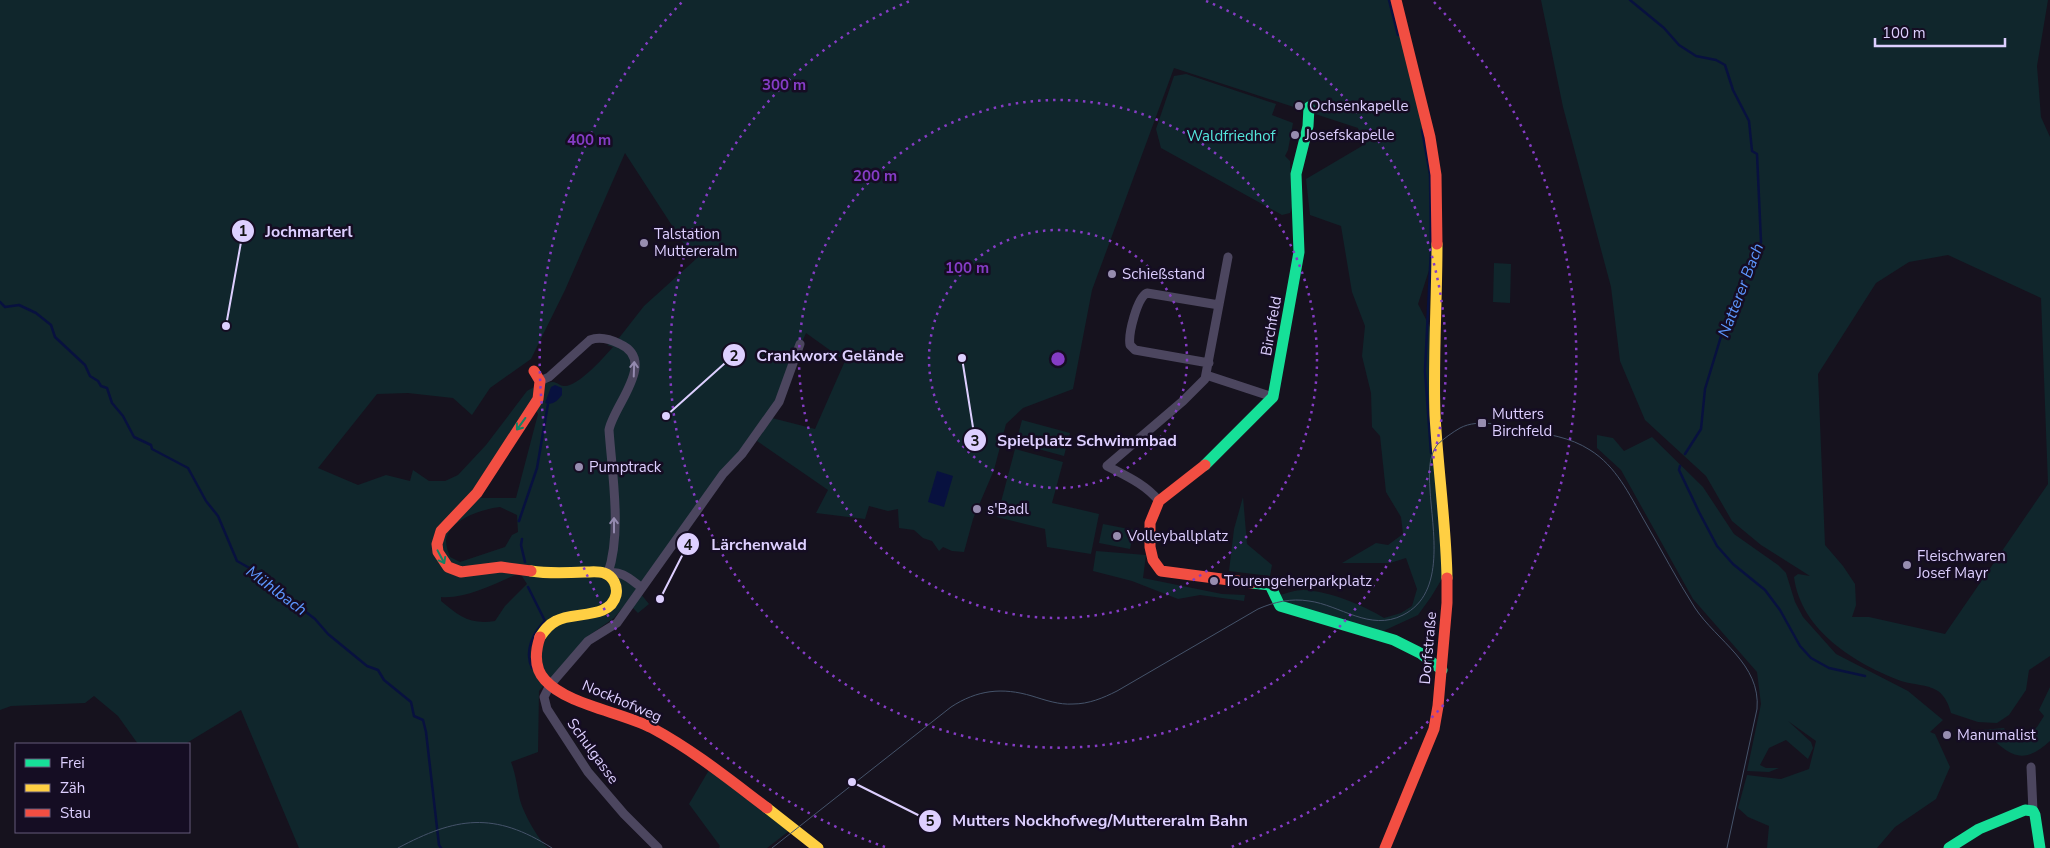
<svg xmlns="http://www.w3.org/2000/svg" width="2050" height="848" font-family="'Nunito Sans',sans-serif">
	<rect width="100%" height="100%" fill="#16121e"/>
	<path fill="#10262c" fill-rule="evenodd" d="M0 0H1396L1421 120 1429 174 1434 255 1418 304 1431 329 1443 577 1431 597 1418 615 1381 632 1288 606 1280 595C1287 593 1296 590 1303 590 1329 591 1363 605 1384 618L1401 613 1412 606 1417 589 1406 558 1390 563H1342L1376 543 1388 545 1403 534 1401 517 1386 492 1380 436 1372 427 1371 393 1362 356 1365 326 1352 292 1341 226 1310 215 1306 179 1362 146 1358 128 1174 68 1092 290 1073 389 1023 408 1006 424 994 470 973 519 964 552 952 551 943 547 939 551 932 541 923 538 914 530 899 528 898 509 888 511 869 506 865 519 816 513 828 490 757 441 772 418 815 429 845 361 806 333 776 401 646 580 614 618 587 637 539 691 538 752 511 762C516 775 517 787 520 800 524 814 537 838 548 848H299L241 710 185 744H138L118 716 94 696 85 703 11 706 0 710ZM625 153 682 241 696 259 644 306 619 338 607 345 613 347C604 357 578 387 564 386 560 386 557 382 553 382 545 382 533 387 527 391L486 445 458 475 445 481H429L413 470 410 481 386 475 358 485 318 468 377 394 408 393 453 398 472 415 490 388 531 359 565 290ZM536 411 538 414 516 498H480ZM500 507 517 515 518 532 512 535 505 547 460 562 450 557C448 552 446 546 446 541 448 520 482 509 500 507ZM520 573 527 584 505 606 495 621C470 625 459 616 441 601V597C468 599 495 583 520 573Z
		M1541 0H2048L2037 66 2041 117 2050 137V656L2029 670 2026 690 2009 715 1997 723 1978 722 1951 713C1949 705 1945 696 1938 691 1927 684 1913 685 1901 681 1856 664 1801 631 1794 577L1798 574 1810 576 1761 545 1732 521 1706 476 1645 420 1620 361 1611 287 1563 107ZM1948 255 2041 298 2048 484 1945 634 1869 617H1852L1856 605 1855 584 1843 566 1825 545 1818 374 1876 283 1909 262Z
		M1186 74 1276 104 1272 115 1293 123 1288 150 1285 156 1290 161 1292 207 1290 213 1282 215 1161 148 1156 129 1174 76Z
		M1494 263 1511 264 1510 303 1493 302Z
		M1022 420 1070 433 1064 456 1016 443Z
		M1597 435 1613 438 1624 451 1652 437 1703 487 1734 534 1778 565 1786 573 1795 602 1803 617 1836 654 1908 691 1943 720 1930 732 1935 734 1950 767 1936 799 1895 827 1877 848H1767L1769 826 1748 817 1738 808 1747 775 1781 779 1809 769 1816 741 1788 721 1811 742 1813 748 1808 759 1786 740 1769 748 1760 765 1766 768H1779L1769 772 1747 771 1761 704 1757 672 1693 599 1621 470 1597 448Z
		M1015 449 1063 462 1052 503 1099 514 1091 554 1047 547 1045 529 997 517Z
		M1243 497 1247 544 1272 565 1270 576 1229 571 1234 529Z
		M1103 524 1134 530 1130 549 1099 543Z
		M1096 551 1146 555 1143 578 1222 594 1245 595 1244 601 1200 595 1178 599 1132 581 1093 571Z
		M640 593 649 604 638 613 632 607Z
		M2050 687V741C2019 769 2008 752 1982 730L2004 728 2010 737 2024 739 2037 727 2044 716 2039 710Z
		M709 770 789 831 767 848H719L720 846 689 804Z"/>
	<path fill="#08113f" d="M555 385 562 388V395C558 400 553 406 545 403L551 387Z
		M970 446a6 6 0 1 1 12 0a6 6 0 1 1-12 0Z
		M937 471 953 476 944 507 928 502Z"/>
	<g fill="none" stroke-linecap="round" stroke-linejoin="round">
		<path stroke="#08113f" stroke-width="2.5" d="M1389 0 1398 35
			M1630 0 1664 28 1679 45 1696 56 1716 60 1725 65 1733 90 1749 121 1752 151 1757 154 1761 242 1726 320 1705 389 1701 429 1685 454
			M1422 130 1430 174 1431 249 1425 371 1431 453
			M0 302 5 307 19 305 36 313 51 325 55 337 85 365 90 376 98 381 101 386 107 388 112 403 123 416 134 437 151 445 152 449 188 468 206 501 218 516 237 561 253 570 280 595 288 598 315 619 328 634 367 666 378 670 384 680 411 702 414 716 423 720 426 732 439 845 441 848
			M1680 466 1679 470 1699 512 1717 546 1733 564 1765 590 1780 610 1800 646 1811 658 1829 668 1865 676
			M519 521 537 468 548 404
			M522 539 521 545 525 562
			M528 587 545 621C533 633 524 651 532 668"/>
		<path stroke="#4c465f" stroke-width="9" d="M1209 363 1135 350 1130 345C1128 334 1137 298 1147 293L1219 305
			M1206 375 1273 397
			M540 381 549 377 590 340C600 336 610 339 620 344 658 361 613 406 609 430 612 473 622 532 608 573 622 570 631 580 641 587
			M1159 501C1145 484 1126 476 1107 466L1183 401 1205 379 1228 257
			M2031 767 2033 811
			M658 848 624 814 588 772 547 709 544 697 550 685 588 641 617 623 723 474 742 454 779 402 800 344"/>
		<path stroke="#16e098" stroke-width="11" d="M1205 465 1273 397 1299 252 1296 174 1308 126 1309 107
			M1252 583 1270 585 1280 606 1394 640 1420 653 1442 670
			M1949 848 1979 829 2025 810 2033 811 2035 815 2040 848"/>
		<path stroke="#ffcf43" stroke-width="11" d="M1437 244C1437 301 1433 359 1435 415 1438 470 1446 524 1447 578
			M531 571C549 574 567 573 585 572 591 572 599 571 604 573 613 576 618 586 616 595 610 620 573 611 556 621 548 625 544 631 540 637
			M767 808 818 848"/>
		<path stroke="#f24e42" stroke-width="11" d="M1396 0 1430 137 1436 175 1437 244
			M1205 465 1159 501 1150 523V547L1153 560 1161 571 1252 583
			M531 571 501 567 461 572 448 567 438 552 437 544 441 531 477 493 538 399 540 381 534 371
			M540 637C535 652 534 668 545 680 567 705 622 712 652 728 693 750 730 780 767 808
			M1385 848 1434 729 1438 706 1447 603V578"/>
		<path stroke="#45536a" stroke-width="1" d="M398 848C456 817 494 811 552 848
			M772 848 951 707C977 690 1002 687 1032 696 1045 700 1059 705 1073 704 1089 704 1103 698 1117 691L1258 609C1274 602 1291 598 1309 601 1340 605 1370 632 1403 615 1447 593 1432 529 1430 489 1429 475 1428 457 1437 445 1443 439 1453 432 1460 428 1479 418 1504 426 1524 430 1547 434 1570 437 1590 450 1616 466 1629 494 1644 520 1661 549 1677 580 1695 608 1717 641 1761 664 1757 709L1727 848"/>
	</g>
	<defs><path id="oneway-shaft" d="M-6 0H5M1.5-3L5.5 0L1.5 3" fill="none" stroke-width="1.6" stroke-linecap="round" stroke-linejoin="round" transform="scale(1.25)"/></defs>
	<g stroke="#948aaf">
		<use href="#oneway-shaft" transform="translate(634 369) rotate(-88)"/>
		<use href="#oneway-shaft" transform="translate(614 525) rotate(-90)"/>
	</g>
	<g stroke="#168163">
		<use href="#oneway-shaft" transform="translate(521 424) rotate(126)"/>
		<use href="#oneway-shaft" transform="translate(441 557) rotate(62)"/>
	</g>
	<g fill="none" stroke="#853cc5" stroke-width="2.5" stroke-dasharray="2.5 5">
		<circle cx="1058" cy="359" r="129"/>
		<circle cx="1058" cy="359" r="259"/>
		<path d="M1206 1A388 388 0 1 1 910 1"/>
		<path d="M885 847A518 518 0 0 1 682 2M1434 2A518 518 0 0 1 1231 847"/>
	</g>
	<g fill="#978db0" stroke="#150d23" stroke-width="2">
		<circle cx="1299" cy="106" r="5"/>
		<circle cx="1295" cy="135" r="5"/>
		<circle cx="644" cy="243" r="5"/>
		<circle cx="1112" cy="274" r="5"/>
		<rect x="1477" y="418" width="10" height="10" rx="2.5"/>
		<circle cx="579" cy="467" r="5"/>
		<circle cx="977" cy="509" r="5"/>
		<circle cx="1117" cy="536" r="5"/>
		<circle cx="1907" cy="565" r="5"/>
		<circle cx="1214" cy="581" r="5"/>
		<circle cx="1947" cy="735" r="5"/>
	</g>
	<g text-anchor="middle" stroke-width="5" stroke-linejoin="round" paint-order="stroke">
		<g font-size="15" fill="#ddcfff" stroke="#150d23" text-anchor="start">
			<text x="1309" y="111">Ochsenkapelle</text>
			<text x="1305" y="140">Josefskapelle</text>
			<text x="654" y="239">Talstation<tspan x="654" dy="17">Muttereralm</tspan></text>
			<text x="1122" y="279">Schießstand</text>
			<text x="1492" y="419">Mutters<tspan x="1492" dy="17">Birchfeld</tspan></text>
			<text x="589" y="472">Pumptrack</text>
			<text x="987" y="514">s'Badl</text>
			<text x="1127" y="541">Volleyballplatz</text>
			<text x="1917" y="561">Fleischwaren<tspan x="1917" dy="17">Josef Mayr</tspan></text>
			<text x="1224" y="586">Tourengeherparkplatz</text>
			<text x="1957" y="740">Manumalist</text>
		</g>
		<g font-size="15" fill="#54e6dc" stroke="#150d23">
			<text x="1231" y="141">Waldfriedhof</text>
		</g>
		<g font-size="15" fill="#ddcfff" stroke="#150d23">
			<text transform="translate(1271 326) rotate(-80)" y="5">Birchfeld</text>
			<text transform="translate(1428 648) rotate(-85)" y="5">Dorfstraße</text>
			<text transform="translate(622 701) rotate(23)" y="5">Nockhofweg</text>
			<text transform="translate(593 751) rotate(54)" y="5">Schulgasse</text>
		</g>
		<g font-size="16" font-style="italic" fill="#5d97ff" stroke="#150d23">
			<text transform="translate(1740 290) rotate(-69)" y="6">Natterer Bach</text>
			<text transform="translate(277 590) rotate(37)" y="6">Mühlbach</text>
		</g>
	</g>
	<circle cx="1058" cy="359" r="8" fill="#853cc5" stroke="#150d23" stroke-width="2.5"/>
	<g font-size="15" text-anchor="middle" font-weight="bold" fill="#853cc5" stroke="#150d23" stroke-width="5" stroke-linejoin="round" paint-order="stroke">
		<text x="784" y="90">300 m</text>
		<text x="589" y="145">400 m</text>
		<text x="875" y="181">200 m</text>
		<text x="967" y="273">100 m</text>
	</g>
	<path fill="none" stroke="#ddcfff" stroke-width="2" d="M226 326L243 231M666 416L734 355M962 358L975 440M660 599L688 544M852 782L930 821"/>
	<g fill="#ddcfff" stroke="#150d23" stroke-width="2">
		<circle cx="226" cy="326" r="5"/>
		<circle cx="666" cy="416" r="5"/>
		<circle cx="962" cy="358" r="5"/>
		<circle cx="660" cy="599" r="5"/>
		<circle cx="852" cy="782" r="5"/>
		<circle cx="243" cy="231" r="12"/>
		<circle cx="734" cy="355" r="12"/>
		<circle cx="975" cy="440" r="12"/>
		<circle cx="688" cy="544" r="12"/>
		<circle cx="930" cy="821" r="12"/>
	</g>
	<g font-size="15" text-anchor="middle" font-weight="bold" fill="#111">
		<text x="243" y="236">1</text>
		<text x="734" y="361">2</text>
		<text x="975" y="446">3</text>
		<text x="688" y="550">4</text>
		<text x="930" y="826">5</text>
	</g>
	<g font-size="16" text-anchor="middle" font-weight="bold" fill="#ddcfff" stroke="#150d23" stroke-width="5" stroke-linejoin="round" paint-order="stroke">
		<text x="309" y="237">Jochmarterl</text>
		<text x="830" y="361">Crankworx Gelände</text>
		<text x="1087" y="446">Spielplatz Schwimmbad</text>
		<text x="759" y="550">Lärchenwald</text>
		<text x="1100" y="826">Mutters Nockhofweg/Muttereralm Bahn</text>
	</g>
	<rect x="15" y="743" width="175" height="90" fill="#150d23" stroke="#655b7b"/>
	<rect x="25" y="759" width="25" height="8" fill="#16e098" stroke="#655b7b"/>
	<text x="60" y="768" font-size="15" fill="#ddcfff">Frei</text>
	<rect x="25" y="784" width="25" height="8" fill="#ffcf43" stroke="#655b7b"/>
	<text x="60" y="793" font-size="15" fill="#ddcfff">Zäh</text>
	<rect x="25" y="809" width="25" height="8" fill="#f24e42" stroke="#655b7b"/>
	<text x="60" y="818" font-size="15" fill="#ddcfff">Stau</text>
	<path d="M1875 38v8h130v-8" fill="none" stroke="#ddcfff" stroke-width="2.5"/>
	<text x="1882" y="38" font-size="15" fill="#ddcfff" stroke="#150d23" stroke-width="4" paint-order="stroke">100 m</text>
</svg>
